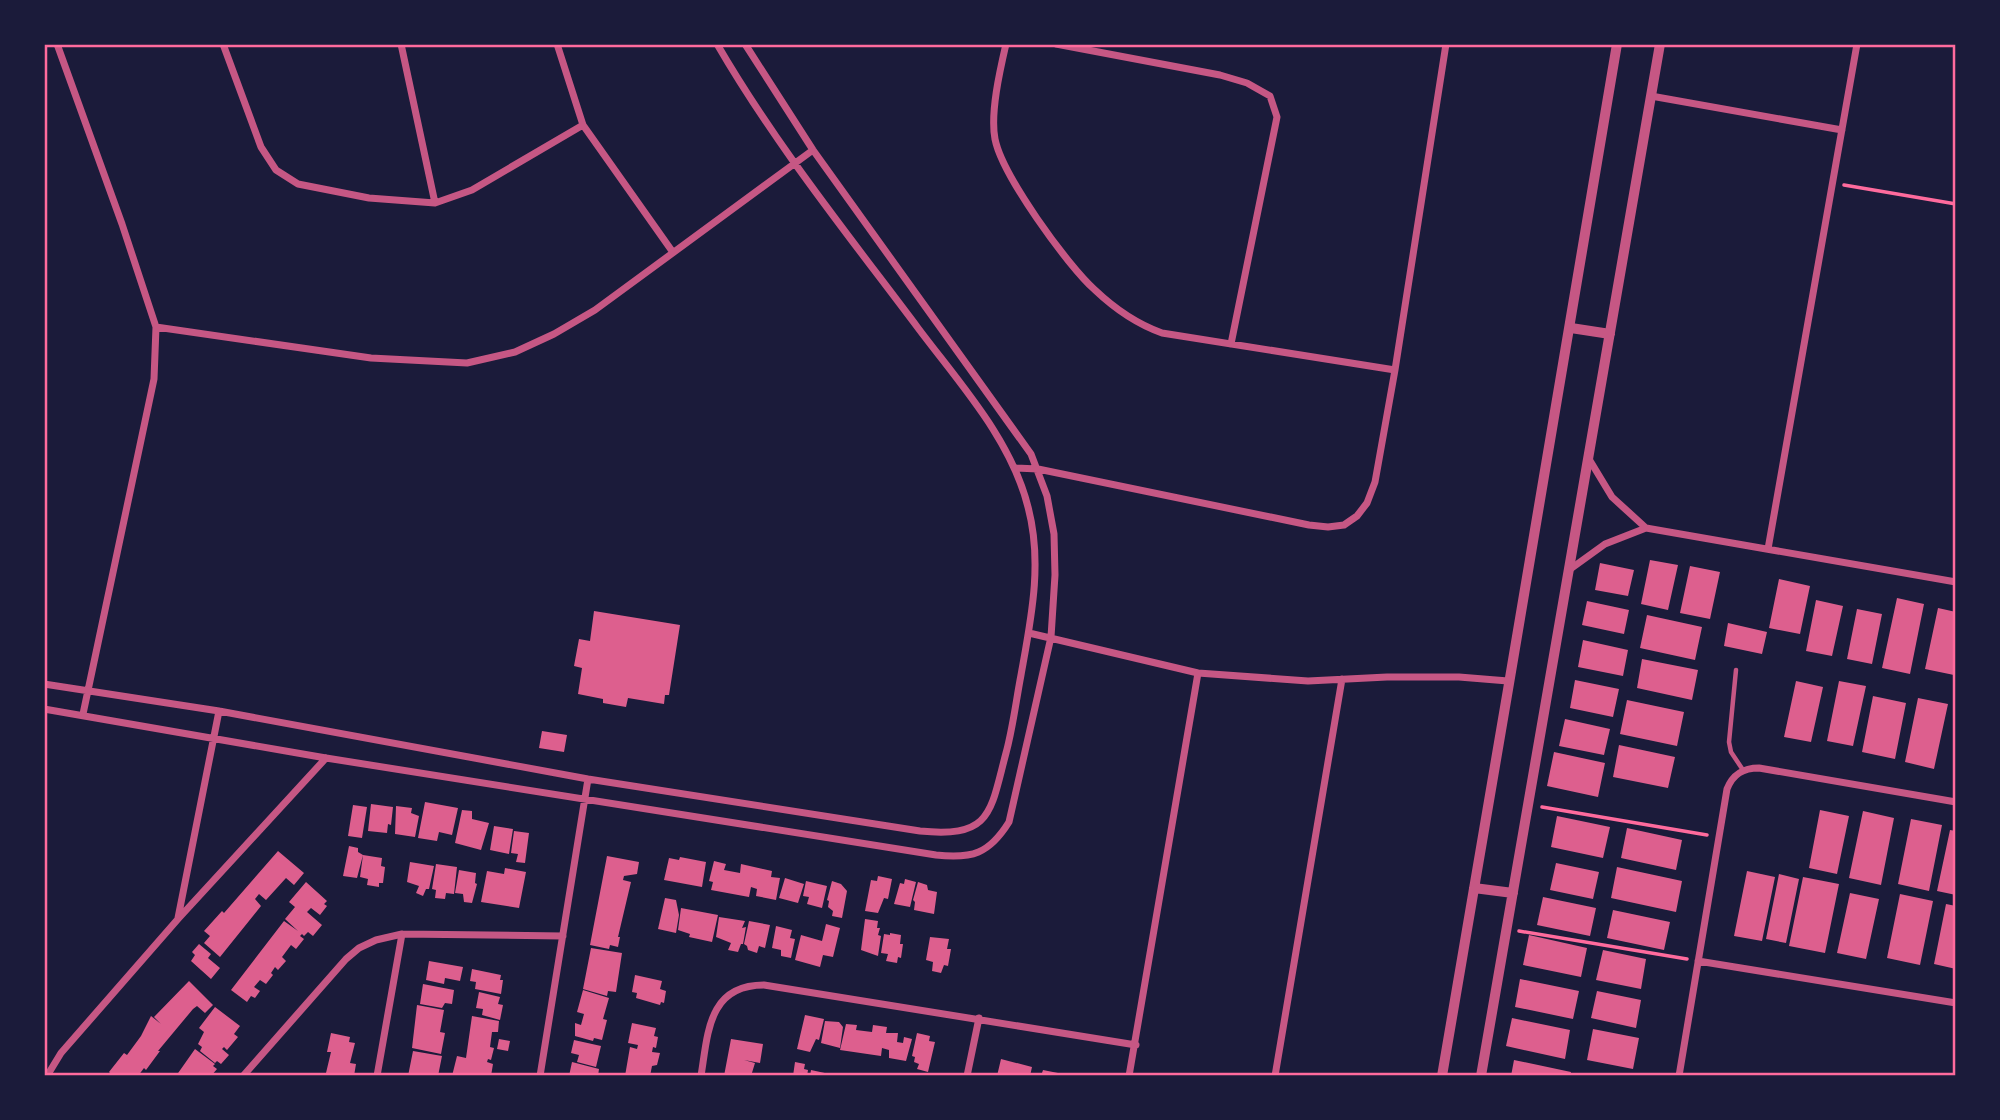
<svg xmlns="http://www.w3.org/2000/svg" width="2000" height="1120" font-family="'Fira Sans Condensed',sans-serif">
	<rect width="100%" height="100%" fill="#1b1b3a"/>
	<path fill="#dd5f8e" d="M1650 560 1678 565 1668 610 1641 604Z
		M1600 563 1634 570 1628 596 1595 590Z
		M1690 566 1720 572 1710 619 1680 613Z
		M1779 579 1810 586 1800 634 1769 628Z
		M1897 598 1924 604 1910 674 1882 668Z
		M1816 600 1843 606 1832 656 1806 651Z
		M1587 601 1629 610 1624 634 1582 625Z
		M1938 608 1956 612 1954 675 1925 669Z
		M1857 609 1882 614 1872 664 1847 659Z
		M594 611 680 625 669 695H665L664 704 628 698 626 707 603 703V699L578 694 582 668 574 666 579 639 590 641Z
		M1647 615 1702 627 1695 660 1640 648Z
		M1728 623 1767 632 1762 654 1724 646Z
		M1583 640 1628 650 1623 676 1578 667Z
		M1642 659 1698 670 1692 700 1637 688Z
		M1575 680 1619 689 1613 717 1570 708Z
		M1796 681 1823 687 1811 742 1784 737Z
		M1839 681 1866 686 1853 746 1827 741Z
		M1873 696 1906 703 1895 759 1862 752Z
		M1918 698 1948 704 1934 769 1905 762Z
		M1627 700 1684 712 1677 746 1620 734Z
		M1565 719 1610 729 1604 755 1559 746Z
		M542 731 567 735 564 752 539 748Z
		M1619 745 1675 757 1668 788 1613 777Z
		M1554 752 1605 763 1598 797 1547 786Z
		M425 802 458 808 452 835 439 832 437 841 418 838Z
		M371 804 393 807 391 825 388 824 387 833 368 831Z
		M353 805 367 807 362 838 348 836Z
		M396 806 412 808 411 813 419 816 415 837 395 834Z
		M462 810 472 811V819L489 823 481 850 455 843Z
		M1820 810 1849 816 1837 874 1809 868Z
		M1863 811 1894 818 1881 885 1849 878Z
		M1557 816 1610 827 1603 858 1551 847Z
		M1911 819 1942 825 1929 891 1898 884Z
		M494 826 513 829 509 854 490 850Z
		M1627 828 1682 840 1676 870 1621 858Z
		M1950 830 1956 831V895L1937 891Z
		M514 831 529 833 525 863 516 862 518 854 511 853Z
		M349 846 358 848V852L363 855 357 878 343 876Z
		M278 851 304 873 294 885 286 878 266 900 259 894 255 899 261 906 220 957 204 943 210 936 204 931 222 911 224 913Z
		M363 855 382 858 381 866 385 867 383 883H379V887L367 885 368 879 360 877Z
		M607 856 639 862 637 874 624 876 623 880 631 882 618 937H620L618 947 610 945 609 949 590 945Z
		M680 857 706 862 702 887 664 880 669 858 679 860Z
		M714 861 726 864 724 870 740 873 741 864 772 871 771 877 780 878 776 900 756 896 757 889 751 887 749 897 711 890 713 882 709 881Z
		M410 862 434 866 429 889H426L423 896 416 893 419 886 407 882Z
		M1556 863 1599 872 1593 899 1550 890Z
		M436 864 457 867 454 894 446 893 445 899 435 898 436 890 432 889Z
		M1617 867 1682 881 1676 912 1611 898Z
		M505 868 526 872 519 908 481 902 487 871 504 874Z
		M459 870 476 873 475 883 477 884 472 903 464 902 463 894 455 893Z
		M1747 871 1775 877 1762 941 1734 936Z
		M1779 874 1799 879 1786 943 1766 939Z
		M878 876 892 879 888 899 884 898 878 913 865 911 871 880 877 881Z
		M1803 877 1839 884 1825 953 1789 946Z
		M785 878 804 884 798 903 779 898Z
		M905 879 916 882 910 907 894 904 900 883 904 884Z
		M806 881 827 886 822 908 807 904 809 897 803 896Z
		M832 881 841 884 847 891 842 918 832 916 833 911 828 907 829 901 827 900Z
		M306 882 327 901 324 904 327 906 320 915 311 908 307 912 322 925 313 936 308 932 304 936 302 934 300 936 304 939 296 949 291 945 282 957 286 961 278 970 275 967 271 973 273 975 266 984 260 980 254 987 260 991 255 998 251 996 247 1002 231 990 284 921 298 931 285 919 295 907 289 902Z
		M918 882 927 885 928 890 937 892 934 914 914 910 915 902 913 900Z
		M1850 893 1879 899 1866 959 1837 953Z
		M1900 894 1933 901 1920 965 1887 958Z
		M1543 897 1596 908 1590 936 1537 925Z
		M665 898 676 900 679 915 676 933 658 929Z
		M1946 904 1956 906V969L1934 964Z
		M681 908 718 915 712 942 689 937 690 934 678 930Z
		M1613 910 1670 922 1664 950 1607 938Z
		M719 917 745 921 742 928 746 927 743 944H741L738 952 728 950 731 943 716 937Z
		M865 919 878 921 877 928H880L878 935 881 936 878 956 861 950Z
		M749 921 770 925 765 948 759 946 757 953 748 950 747 946 744 944Z
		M826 924 840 928 833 957 823 955 820 967 795 960 801 935 822 941Z
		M776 926 792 930 790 938 795 939 791 958 781 956V950L772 948Z
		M890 933 901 935 900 944H903L901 958 898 957 897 963 886 961 888 954 881 953 884 934 890 935Z
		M1529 935 1587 948 1581 977 1523 965Z
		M930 937 949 939 947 949H951L948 966 944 965 941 973 932 971 933 962 926 960Z
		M199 944 211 954 208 958 220 968 211 979 191 961 195 955 192 952Z
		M591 948 622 953 616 992 608 991 607 996 583 989Z
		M1603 950 1646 959 1641 989 1596 980Z
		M429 961 463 967 460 981 445 978 444 984 426 980Z
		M472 969 501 975 500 980H503L501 994 475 989 476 982 470 981Z
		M635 975 662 981 660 989 666 991 664 1003 661 1002 660 1005 636 998 637 993 632 992Z
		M1520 979 1579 991 1573 1019 1515 1007Z
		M189 981 213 1005 205 1013 197 1006 193 1009 158 1051H160L146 1070 144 1068 138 1076H113L109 1072 124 1053 127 1055 141 1036 151 1016 161 1024 154 1017Z
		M423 984 454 990 452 1004 445 1003 442 1008 420 1004Z
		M583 990 609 998 603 1019 607 1020 602 1040 594 1038 593 1041 575 1036V1023L581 1025 584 1014 577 1012Z
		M1597 991 1641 1000 1636 1028 1591 1018Z
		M479 992 500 997 498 1004 503 1005 500 1020 482 1015 483 1009 476 1008Z
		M417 1005 444 1010 440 1032 445 1033 441 1054 412 1048Z
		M215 1007 240 1026 234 1034 238 1037 227 1050 224 1047 222 1049 229 1055 221 1064 217 1061 215 1063 200 1051 202 1047 198 1044 204 1032 199 1028Z
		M805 1015 824 1019 819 1040 816 1039 810 1052 797 1049Z
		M472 1016 499 1021 498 1032H492L490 1047 494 1048 491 1060 488 1059 487 1062 493 1064 491 1076H452L457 1056 466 1058Z
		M1512 1018 1570 1030 1565 1059 1506 1046Z
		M825 1021 839 1022 843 1027 840 1048 821 1043Z
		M632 1023 656 1028 654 1036 658 1037 656 1048 653 1047 652 1052 660 1053 657 1065 652 1066 650 1076H625L630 1047 637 1049 638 1045 628 1043Z
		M846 1024 857 1025 856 1030 872 1032 873 1025 887 1027 886 1033H898L897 1042 903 1043 904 1037 912 1039 906 1061 889 1058V1050L882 1048 881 1056 840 1050Z
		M1593 1029 1639 1038 1633 1069 1587 1060Z
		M331 1033 350 1037 349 1042 355 1043 350 1063 356 1064 354 1076 326 1073 331 1052H327Z
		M917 1033 930 1036 929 1041 935 1042 928 1072 917 1069 919 1064 914 1062 915 1057 912 1056Z
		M499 1039 510 1041 508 1051 497 1049Z
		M731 1039 763 1044 760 1063 744 1060 755 1063 751 1076H724Z
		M574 1040 601 1046 596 1067 577 1062 579 1055 571 1053Z
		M195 1049 215 1064 213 1066 217 1069 211 1076 205 1074 203 1076H176Z
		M413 1051 442 1056 438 1076H408Z
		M1001 1059 1032 1067 1030 1076H997Z
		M1514 1060 1571 1072 1570 1076H1511Z
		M572 1062 599 1069 598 1076H569Z
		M795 1062 805 1064 804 1069 808 1070 807 1076H793Z
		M811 1070 834 1075 833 1076H810Z
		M1043 1070 1068 1075V1076H1041Z"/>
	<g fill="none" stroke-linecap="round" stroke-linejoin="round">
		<path stroke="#ff6b9d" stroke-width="3.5" d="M1844 185 1956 204
			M1542 807 1707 835
			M1519 931 1687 959"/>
		<path stroke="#c65784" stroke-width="4.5" d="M1736 670 1729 742 1731 752 1743 770"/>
		<path stroke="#c65784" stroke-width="7" d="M57 44 122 224 156 327 154 379 83 714
			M223 44 261 147 276 170 298 184 369 198 435 203 472 190 583 125
			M401 44 435 203
			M557 44 583 125 672 251
			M1006 44C1000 70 990 113 995 139 1002 175 1067 265 1095 290 1115 309 1137 324 1162 333L1395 370
			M1056 44 1220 75 1247 83 1270 96 1277 117 1231 344
			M1651 96 1842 130
			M156 327 371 358 467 363 515 352 554 334 595 310 813 150
			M1589 459 1612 497 1646 528
			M1016 468 1038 469 1309 525 1328 527 1344 525 1357 516 1367 503 1375 482 1395 370 1446 44
			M1768 549 1857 44
			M1569 570 1605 544 1646 528 1956 582
			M1029 633 1198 673 1308 681 1387 677H1459L1508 681
			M44 684 219 711 588 779 920 831C992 838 990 813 1006 753 1013 727 1016 701 1021 675 1031 619 1043 563 1028 507 1011 439 960 384 918 328 849 236 775 144 717 44
			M44 709 326 758 936 855C972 859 989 854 1009 822L1051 637 1055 575 1054 534 1047 496 1031 454 813 150 745 44
			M178 918 219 711
			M1698 961 1956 1003
			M47 1076 61 1053 178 919 326 758
			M243 1076 346 959 359 948 376 940 402 934 563 936
			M377 1076 402 934
			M540 1076 588 779
			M701 1076C708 1033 708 985 764 985L1136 1045
			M967 1076 979 1018
			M1129 1076 1198 673
			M1275 1076 1342 679
			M1679 1076 1727 789C1733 774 1743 768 1759 768L1956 802"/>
		<path stroke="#c65784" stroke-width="10" d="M1571 328 1610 334
			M1474 888 1513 893
			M1442 1076C1500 732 1561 388 1617 44
			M1481 1076 1660 44"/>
	</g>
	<rect width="2000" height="1120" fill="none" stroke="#1b1b3a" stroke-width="91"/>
	<rect x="46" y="46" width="1908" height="1028" fill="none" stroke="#ff6b9d" stroke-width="2.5"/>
</svg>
